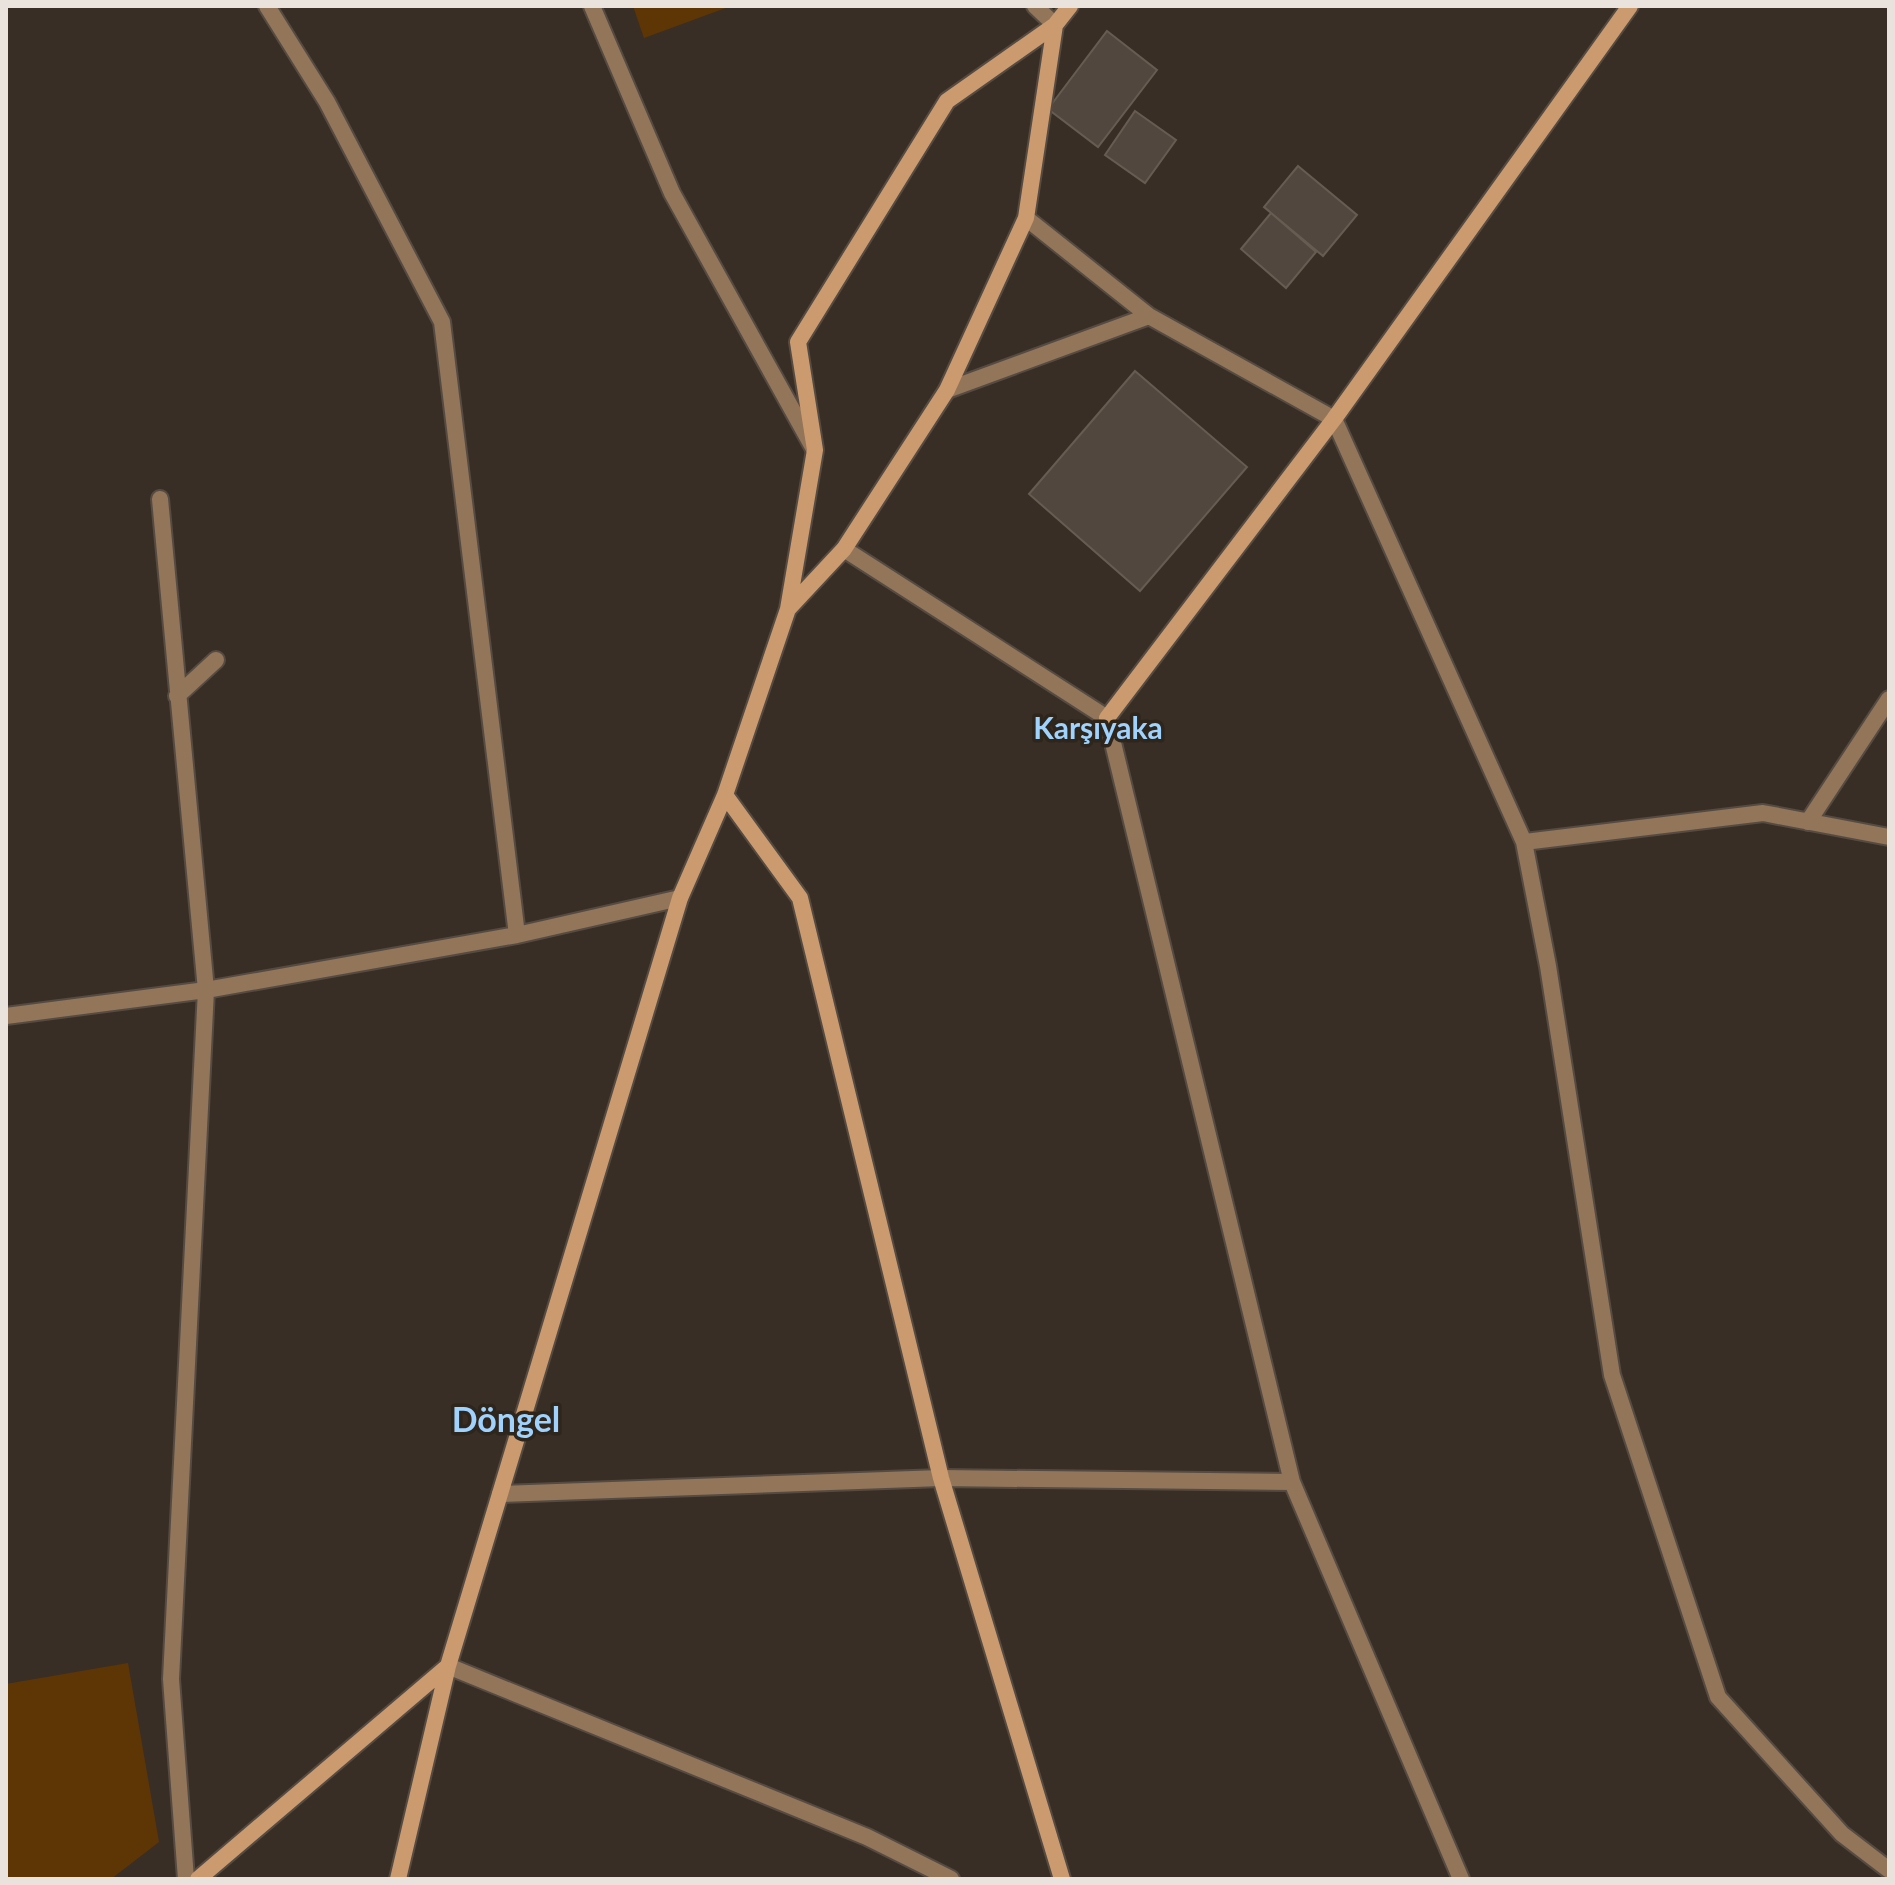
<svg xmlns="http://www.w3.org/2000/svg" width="1895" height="1885" font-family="Lato,sans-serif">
	<rect width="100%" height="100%" fill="#392e25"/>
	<path fill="#5e3606" d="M633 6H731L644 38Z
		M128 1663 159 1842 111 1879H6V1684Z"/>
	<path fill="#52473e" stroke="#675c52" stroke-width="2" d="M1107 31 1157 70 1098 147 1048 109Z
		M1135 111 1176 140 1145 183 1105 155Z
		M1298 166 1357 215 1323 256 1264 207Z
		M1271 213 1316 252 1286 288 1241 249Z
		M1135 371 1247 467 1140 591 1029 494Z"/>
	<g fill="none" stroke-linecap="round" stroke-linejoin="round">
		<defs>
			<path id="street" d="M267 6 327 102 442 322 517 935
				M592 6 672 193 814 449
				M1035 6 1055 25
				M1026 218 1149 316 1334 419 1524 842 1548 966 1612 1375 1718 1697 1842 1834 1889 1870
				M947 390 1149 316
				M160 499 206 990 171 1679 186 1879
				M844 549 1107 718 1292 1482 1461 1879
				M177 696 216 660
				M1808 822 1889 699
				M1524 842 1763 813 1889 837
				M6 1016 206 990 517 935 680 898
				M500 1494 941 1478 1292 1482
				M448 1666 867 1837 951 1879"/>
			<path id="secondary" d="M789 608 844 549 947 390 1026 218 1055 25 1070 6
				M1107 718 1334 419 1630 6
				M725 795 800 898 941 1478 1062 1879
				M198 1879 448 1666
				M398 1879 448 1666 680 898 725 795 788 609 815 450 798 342 947 101 1055 25"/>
		</defs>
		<use href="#street" stroke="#554b42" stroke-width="20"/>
		<use href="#secondary" stroke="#554b42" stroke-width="20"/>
		<use href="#street" stroke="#93755a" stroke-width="16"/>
		<use href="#secondary" stroke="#cb9b6f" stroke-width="16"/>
	</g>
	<g text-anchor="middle" stroke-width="7" stroke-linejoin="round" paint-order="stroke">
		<g font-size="30" font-weight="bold" fill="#9fd2fd" stroke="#2e251c">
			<text x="1098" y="739">Karşıyaka</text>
		</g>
		<g font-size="34" font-weight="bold" fill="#9fd2fd" stroke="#2e251c">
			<text x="506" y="1432">Döngel</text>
		</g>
	</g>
	<rect width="1895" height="1885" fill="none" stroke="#eae3dd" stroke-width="16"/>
</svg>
